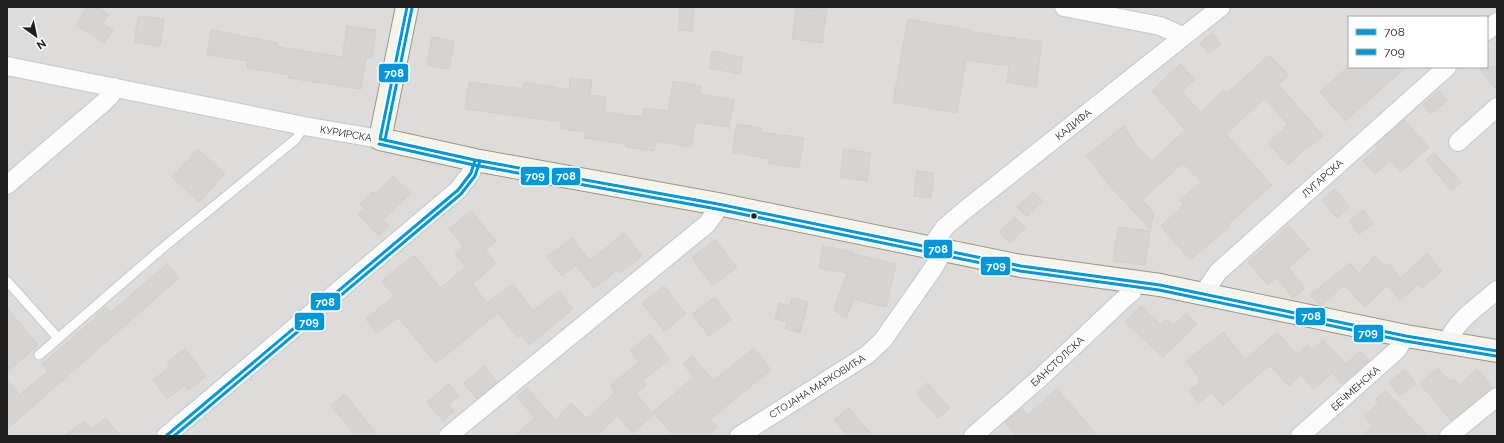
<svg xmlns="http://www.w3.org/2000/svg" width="1504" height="443" font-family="Raleway,sans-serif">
	<rect width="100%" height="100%" fill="#efece9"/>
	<path fill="#dedcda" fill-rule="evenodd" d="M7 7H1497V436H7ZM1349 17H1487V67H1349Z"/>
	<path fill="#d6d3d0" stroke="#d2ceca" d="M87 7H98L109 15 103 24 113 30 104 43 76 25Z
		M680 7H694L692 31 678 30Z
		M814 7H827L822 43 792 39 796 8 813 10Z
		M138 16 164 19 160 46 134 42Z
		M908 19 971 30V32L1042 42 1036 87 1007 82 1009 66 966 60 957 113 893 102Z
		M347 26 376 30 372 58 366 57 361 89 288 78 289 75 247 68 248 61 207 55 211 30 278 43V47L342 57Z
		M1212 33 1221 44 1209 54 1200 43Z
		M432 37 454 41 449 69 427 65Z
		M712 51 743 57 740 74 709 68Z
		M1269 55 1289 75 1279 85 1323 136 1308 148 1307 147 1288 165 1268 143 1288 125 1265 98 1226 134 1272 185 1228 224 1230 226 1190 260 1161 226 1184 205 1180 200 1201 182 1183 163 1142 200 1154 213 1150 229 1112 188 1086 156 1124 126 1135 144 1152 161 1185 130 1152 91 1169 74 1181 64 1195 80 1181 91 1201 112 1223 90 1227 94Z
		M1348 67H1406L1345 121 1320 92Z
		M1478 67H1497V90Z
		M570 78 592 80 590 95 606 97 604 112 630 116H643L644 108 668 111 673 81 701 86 700 94 734 100 729 127 695 122 691 147 656 141 654 151 626 147V144L584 138 585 132 561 129 562 122 465 109 469 82 523 89 525 82 569 90Z
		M1439 91 1447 101 1431 114 1423 105Z
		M1404 120 1429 147 1401 172 1390 160 1375 174 1363 161 1378 148 1376 145Z
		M737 124 762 128 761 132 804 138 799 168 768 163 769 159 732 152Z
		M198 149 225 174 199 202 172 177Z
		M844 149 871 153 867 181 840 177Z
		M1434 153 1461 182 1451 190 1426 160Z
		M917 171 934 173 931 198 914 196Z
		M393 176 411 193 383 220 389 226 379 236 358 214 365 208 360 204 373 191 375 194Z
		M1335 189 1350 207 1337 218 1322 200Z
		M1033 192 1043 201 1027 217 1017 207Z
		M1363 210 1374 223 1359 234 1349 221Z
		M471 211 496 241 485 250 496 264 472 284 487 303 513 284 533 311 559 291 573 309 529 345 521 335 517 337 498 313 436 363 398 317 377 333 366 319 394 296 382 281 414 255 440 288 466 267 455 254 464 247 449 229Z
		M1015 217 1025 228 1010 243 999 232Z
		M1289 226 1309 249 1288 268 1305 288 1293 298 1277 277 1268 285 1248 262Z
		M1118 227 1150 231 1145 265 1113 261Z
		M624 233 642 256 620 273 617 270 594 288 576 265 562 276 547 257 572 238 590 261Z
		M715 239 737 267 713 286 692 258Z
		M823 246 853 252V254L896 264 886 307 853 299 846 319 834 309 847 273 819 268Z
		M1427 254 1442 271 1422 288 1419 284 1400 300 1387 285 1365 307 1344 285 1321 306 1310 295 1350 263 1359 274 1374 256 1386 266 1389 263 1400 278Z
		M167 264 179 278 7 429V380L20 395 48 371 42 364 97 317 96 315 106 307 111 312Z
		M664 286 686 314 664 331 642 303Z
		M715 297 732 319 709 336 692 314Z
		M792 298 808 302 800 333 785 329 787 322 775 319 779 303 790 306Z
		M1141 306 1161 325 1166 319 1173 326 1186 313 1197 324 1163 357 1125 322Z
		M7 308 38 345 7 372Z
		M1223 332 1245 360 1277 332 1297 355 1307 345 1312 350 1323 340 1346 364 1360 351 1369 360 1342 384 1332 373 1314 389 1301 375 1289 386 1270 365 1223 405 1211 393 1199 403 1189 391 1199 383 1197 381 1200 379 1186 361Z
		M650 334 670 359 642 381 646 386 636 394 654 414 633 433 617 416 597 436H514L535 418 517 397 527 388 555 420 571 403 587 419 615 392 610 386 639 362 630 351Z
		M754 348 771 370 710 419 717 427 707 436H674L653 412 694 377 683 364 693 356 713 381Z
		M185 349 206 376 188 390 185 385 167 399 153 380 170 367 167 362Z
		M485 366 497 382 477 399 464 383Z
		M1438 368 1450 382 1454 379 1459 385 1477 369 1493 388 1451 421 1420 383Z
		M1405 370 1416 384 1399 396 1389 382Z
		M927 383 950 408 938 418 916 394Z
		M449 384 459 396 449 405 454 411 443 421 427 402Z
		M1057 389 1072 406 1098 436H1017L1005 422 1022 408 1028 415Z
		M1386 391 1428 436H1362L1373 426 1364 416 1379 403 1376 399Z
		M345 394 378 436H355L331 405Z
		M849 408 873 436H848L834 420Z
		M106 418 120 436H64L85 421 91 429Z"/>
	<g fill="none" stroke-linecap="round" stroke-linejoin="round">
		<defs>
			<path id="lane" d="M7 281 58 338
				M39 355 159 251 296 139 304 126"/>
			<path id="street" d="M1064 7 1160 26 1183 36
				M1487 31 1497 22
				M7 66 304 126 380 139
				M1458 142 1497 107
				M7 185 103 103 111 95 114 87
				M931 247 945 227 965 210 1221 7
				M1203 294 1218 272 1447 67
				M1447 343C1456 320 1479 306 1497 290
				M166 436 458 190 471 173 475 160
				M448 436 707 224 715 213 718 204
				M739 436 867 355 883 340 932 270 944 250
				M973 436 1040 378 1127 296 1132 292 1134 281
				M1300 436 1397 350 1406 336
				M1449 436 1497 397"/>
			<path id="secondary" d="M407 7 380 139 475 160 718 204 1021 266 1160 285 1406 336 1497 351"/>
		</defs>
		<use href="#lane" stroke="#c7c6c5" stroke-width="11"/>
		<use href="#street" stroke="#c7c6c5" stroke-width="20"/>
		<use href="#secondary" stroke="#989880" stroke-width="24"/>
		<use href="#lane" stroke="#fdfcfc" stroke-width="9"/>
		<use href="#street" stroke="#fdfcfc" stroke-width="18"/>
		<use href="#secondary" stroke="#f4f4ec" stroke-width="22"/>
		<defs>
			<path id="bus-1" d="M380 139 475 160 718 204 1021 266 1160 285 1406 336 1497 351
				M380 139 407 7
				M166 436 458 190 471 173 475 160"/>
			<path id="bus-2" d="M385 140 412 8
				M379 144 474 165 717 209 1020 271 1159 290 1405 341 1496 356
				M174 436 461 194 475 176 480 161"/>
		</defs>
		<use href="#bus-1" stroke="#fff" stroke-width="6"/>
		<use href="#bus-2" stroke="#fff" stroke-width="6"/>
		<use href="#bus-1" stroke="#0098da" stroke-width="3"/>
		<use href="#bus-2" stroke="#0098da" stroke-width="3"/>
	</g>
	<circle fill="#202020" stroke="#fff" stroke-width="1.5" cx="754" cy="216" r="3.5"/>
	<g text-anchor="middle" stroke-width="3" stroke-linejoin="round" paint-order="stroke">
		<g font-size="10" fill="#202020" stroke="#fff">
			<text transform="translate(1073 124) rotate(-39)" y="4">КАДИФА</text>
			<text transform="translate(346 133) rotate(10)" y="4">КУРИРСКА</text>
			<text transform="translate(1322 178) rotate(-42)" y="4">ЛУГАРСКА</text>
			<text transform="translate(1057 361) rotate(-43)" y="4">БАНСТОЛСКА</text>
			<text transform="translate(817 386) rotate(-32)" y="4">СТОЈАНА МАРКОВИЋА</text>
			<text transform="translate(1355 388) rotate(-42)" y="4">БЕЧМЕНСКА</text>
		</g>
	</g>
	<g stroke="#fff" stroke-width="1.5">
		<rect x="378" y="63" width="31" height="20" rx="4" fill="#0098da"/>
		<rect x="520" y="166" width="30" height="20" rx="4" fill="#0098da"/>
		<rect x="551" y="167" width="30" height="19" rx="4" fill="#0098da"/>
		<rect x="923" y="239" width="30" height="20" rx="4" fill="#0098da"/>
		<rect x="980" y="256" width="31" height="20" rx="4" fill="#0098da"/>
		<rect x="310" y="292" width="31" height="19" rx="4" fill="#0098da"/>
		<rect x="1295" y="307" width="31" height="19" rx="4" fill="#0098da"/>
		<rect x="294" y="312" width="31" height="19" rx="4" fill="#0098da"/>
		<rect x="1353" y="324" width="31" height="19" rx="4" fill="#0098da"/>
	</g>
	<g font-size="11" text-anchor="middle" font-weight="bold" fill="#fff">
		<text x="394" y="77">708</text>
		<text x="535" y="180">709</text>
		<text x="566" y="180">708</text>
		<text x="938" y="253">708</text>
		<text x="996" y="270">709</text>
		<text x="325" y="306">708</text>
		<text x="1311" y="320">708</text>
		<text x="309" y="326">709</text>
		<text x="1368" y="337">709</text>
	</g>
	<rect width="1504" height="443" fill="none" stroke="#202020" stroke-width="16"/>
	<rect x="1348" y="16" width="140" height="52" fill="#ffffff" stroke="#a6a6a6"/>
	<rect x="1356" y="29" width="20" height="6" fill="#0098da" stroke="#a6a6a6"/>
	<text x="1384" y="36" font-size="12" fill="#202020">708</text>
	<rect x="1356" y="49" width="20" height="6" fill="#0098da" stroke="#a6a6a6"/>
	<text x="1384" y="56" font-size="12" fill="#202020">709</text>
	<g transform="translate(36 36) rotate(147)" stroke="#ffffff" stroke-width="3" paint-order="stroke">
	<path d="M0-3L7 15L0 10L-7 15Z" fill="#202020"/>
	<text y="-6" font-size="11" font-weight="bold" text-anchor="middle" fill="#202020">N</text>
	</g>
</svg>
